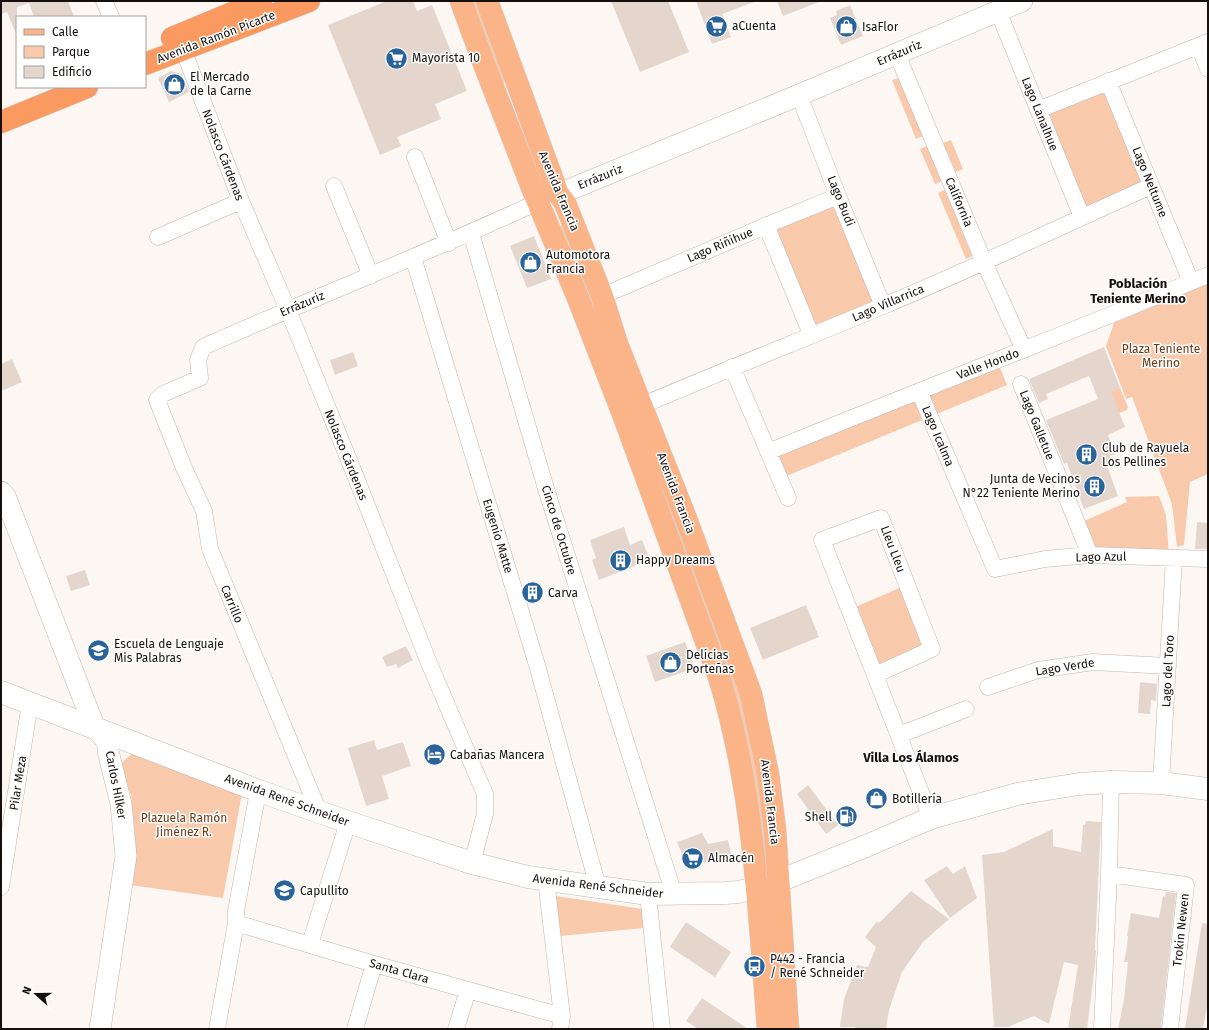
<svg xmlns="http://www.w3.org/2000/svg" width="1209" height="1030" font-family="'Fira Sans',sans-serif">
	<rect width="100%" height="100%" fill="#fdf7f3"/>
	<path fill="#f8c9aa" d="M469 1H477L508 81 500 84Z
		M899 78 923 136 916 139 892 80Z
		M1107 87 1147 183 1088 208 1080 205 1043 113Z
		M951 140 963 169 956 172 943 143Z
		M927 146 942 181 935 184 920 149Z
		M945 190 972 256 966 259 938 193Z
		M836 201 878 303 814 329 772 226Z
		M563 225 591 295 584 298 556 227Z
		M1208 283V474L1190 482 1184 545 1177 547 1172 504 1132 397 1126 399 1106 346 1114 323Z
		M999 365 1007 385 784 477 776 455Z
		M1120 388 1128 407 1127 410 1119 413 1110 392Z
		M642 425 753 729 769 853 762 856Z
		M1159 496 1166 515 1169 554 1093 551 1082 522 1127 502 1125 497Z
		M904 586 925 646 877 669 853 608Z
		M134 752 242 793 223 898 130 885 135 839 131 795 118 766Z
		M556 896 642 909 644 928 560 936Z"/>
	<path fill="#e4d6cd" d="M1 1H68L74 17H34L29 3 17 7V36L7 12 1 14Z
		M387 1H413L417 11 432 5 467 91 435 104 441 119 397 137 401 146 380 155 328 25Z
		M611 1H668L689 52 640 72Z
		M696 1H754V2L722 14 731 37 712 44Z
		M777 1H819V2L783 16Z
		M850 5 863 36 841 45 830 18 837 15 836 11Z
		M171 71 182 74 189 92 169 102 158 78Z
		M534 236 551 279 527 288 510 246Z
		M1104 347 1120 388 1111 392 1125 427 1108 435 1115 454 1110 456 1112 461 1106 463 1118 496 1084 509 1067 463 1064 464 1046 420 1098 399 1089 376 1046 394 1048 399 1039 403 1029 379Z
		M353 352 358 366 335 375 330 360Z
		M12 359 22 382 1 391V364Z
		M1197 522 1208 523V549H1195Z
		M624 527 630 545 642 540 650 560 599 580 592 560 596 558 590 540Z
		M85 570 90 585 71 591 66 576Z
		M535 584 540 598 529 602 524 588Z
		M806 605 819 637 763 660 750 628Z
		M685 642 695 668 655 682 646 656Z
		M406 646 413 660 398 668 396 664 387 667 382 657Z
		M1140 682 1157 684 1156 701 1151 700 1150 714 1138 713Z
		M374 740 377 750 403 742 411 766 382 776 389 799 366 806 348 748Z
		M808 785 838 825 826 834 797 794Z
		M1086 821 1101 822 1095 950H1096L1095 965 1087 1029H1068L1078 965 1064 962 1049 1024 1034 1016 1008 1027H994L982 855 1004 852 1053 829V846L1081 852 1083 825H1085Z
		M702 833 708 844 728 840 732 857 687 866 677 842Z
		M947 866 953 874 965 866 977 898 950 918 924 880Z
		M911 891 949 919 923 942 902 972 889 1010 886 1029H855V1027H840L844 999 857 965 868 967 876 947 865 937 877 921 879 923Z
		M1166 892 1176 893 1161 1029H1118L1124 999 1128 962H1124L1127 947 1128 936H1127L1131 913 1159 918 1163 896 1165 897Z
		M686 922 731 952 715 977 670 947Z
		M1202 923 1208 924V1001L1203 1029H1185Z
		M702 998 748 1029H698L686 1021Z"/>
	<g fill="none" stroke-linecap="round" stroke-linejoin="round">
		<defs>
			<path id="minor" d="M104 1 111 17
				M998 11 1082 217
				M1199 46 1208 69
				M183 49 241 201 288 310 353 470 429 663 485 794V814L472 863
				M897 54 984 262 1024 350
				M1108 81 1191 282
				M799 95 838 196 883 306
				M1038 110 1208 42
				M415 157 449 243
				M334 186 371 276
				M766 225 811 334
				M471 233 547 492 674 894
				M158 237 241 201
				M413 257 537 665 598 887
				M602 296 777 221 838 196
				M732 367 788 498
				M1021 384 1090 555
				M919 391 995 569 1045 559 1090 555 1208 559
				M631 410C715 374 799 341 883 306 974 268 1062 226 1151 186
				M768 452C914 392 1062 336 1208 275
				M875 675 932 649 881 518 822 540 931 818
				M988 687 1038 670 1093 662 1168 666
				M899 735 966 709
				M1161 783 1174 558
				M319 812 210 549 204 511 184 468 157 400 163 394 200 378 198 360 203 347C314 298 427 253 538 202
				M1109 874 1186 885 1170 1029
				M546 880 562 1016 560 1029
				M1 887 30 703
				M648 894 662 1029
				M236 923 374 964 562 1016
				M310 944 348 822
				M217 1029 236 923V911L257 797 259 791
				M355 1029 374 964
				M456 1029 468 990
				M1102 1029 1109 874 1111 782"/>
			<path id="tertiary" d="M542 201 799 95 1022 1
				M1 492 5 496 94 726 108 742V751L121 804 126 856 100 1029"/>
			<path id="secondary" d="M1 692 259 791 348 822 472 863 528 877 648 894 725 893 738 892 757 888 779 881 866 846 931 818 1017 794 1079 784 1111 782 1161 783 1208 789"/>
			<path id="primary" d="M461 1 484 64 533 190 578 298 623 414 719 677C754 790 759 912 768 1029
				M487 1 558 194 565 203 602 296 617 344 685 516 751 694 768 774 775 830 788 1029"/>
			<path id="trunk" d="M172 38 261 1
				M145 64 309 1
				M1 122 87 87"/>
		</defs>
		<use href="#minor" stroke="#c3b5ac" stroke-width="17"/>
		<use href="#tertiary" stroke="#c3b5ac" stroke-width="22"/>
		<use href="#secondary" stroke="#c3b5ac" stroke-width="23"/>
		<use href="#primary" stroke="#d5d4d3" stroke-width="23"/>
		<use href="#trunk" stroke="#d5d4d3" stroke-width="23"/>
		<use href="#minor" stroke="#fff" stroke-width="16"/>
		<use href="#tertiary" stroke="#fff" stroke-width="21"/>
		<use href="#secondary" stroke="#fff" stroke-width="22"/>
		<use href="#primary" stroke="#fbb388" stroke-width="22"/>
		<use href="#trunk" stroke="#fa9a60" stroke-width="22"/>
	</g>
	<defs>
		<symbol id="supermarket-disc" viewBox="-11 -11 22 22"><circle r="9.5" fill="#2a629a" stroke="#fff"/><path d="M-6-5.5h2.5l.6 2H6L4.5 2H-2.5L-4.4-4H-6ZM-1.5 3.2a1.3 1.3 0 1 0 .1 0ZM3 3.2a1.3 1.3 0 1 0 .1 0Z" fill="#fff"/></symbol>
		<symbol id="shop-disc" viewBox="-11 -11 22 22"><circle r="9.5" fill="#2a629a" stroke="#fff"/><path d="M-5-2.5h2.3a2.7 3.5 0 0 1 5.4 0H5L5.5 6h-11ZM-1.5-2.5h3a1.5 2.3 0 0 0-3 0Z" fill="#fff"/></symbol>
		<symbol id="building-disc" viewBox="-11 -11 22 22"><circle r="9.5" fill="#2a629a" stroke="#fff"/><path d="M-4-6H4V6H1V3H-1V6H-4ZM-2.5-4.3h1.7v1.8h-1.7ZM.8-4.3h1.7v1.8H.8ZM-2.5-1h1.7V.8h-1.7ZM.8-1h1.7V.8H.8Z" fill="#fff"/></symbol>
		<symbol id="school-disc" viewBox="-11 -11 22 22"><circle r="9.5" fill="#2a629a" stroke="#fff"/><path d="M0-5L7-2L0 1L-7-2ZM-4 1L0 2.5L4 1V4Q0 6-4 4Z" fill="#fff"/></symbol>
		<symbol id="hotel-disc" viewBox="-11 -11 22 22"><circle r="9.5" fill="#2a629a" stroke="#fff"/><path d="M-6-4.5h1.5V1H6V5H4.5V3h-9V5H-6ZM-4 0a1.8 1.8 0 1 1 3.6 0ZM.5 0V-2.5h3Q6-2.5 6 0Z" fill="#fff"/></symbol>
		<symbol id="fuel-disc" viewBox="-11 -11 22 22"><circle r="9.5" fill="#2a629a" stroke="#fff"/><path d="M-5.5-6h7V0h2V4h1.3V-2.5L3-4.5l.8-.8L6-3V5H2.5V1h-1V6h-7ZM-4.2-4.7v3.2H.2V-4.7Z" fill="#fff"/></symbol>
		<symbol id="bus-disc" viewBox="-11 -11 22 22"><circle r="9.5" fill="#2a629a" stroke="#fff"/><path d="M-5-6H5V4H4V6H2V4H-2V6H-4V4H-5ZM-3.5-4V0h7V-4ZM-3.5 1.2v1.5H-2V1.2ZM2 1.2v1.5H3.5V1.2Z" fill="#fff"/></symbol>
	</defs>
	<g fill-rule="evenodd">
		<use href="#supermarket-disc" x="704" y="14" width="25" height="25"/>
		<use href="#shop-disc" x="834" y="14" width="25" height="25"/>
		<use href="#supermarket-disc" x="384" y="46" width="25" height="25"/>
		<use href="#shop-disc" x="162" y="72" width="25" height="25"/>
		<use href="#shop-disc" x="518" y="250" width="25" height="25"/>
		<use href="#building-disc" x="1074" y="442" width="25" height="25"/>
		<use href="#building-disc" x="1082" y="474" width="25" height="25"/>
		<use href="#building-disc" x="608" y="548" width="25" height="25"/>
		<use href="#building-disc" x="520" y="580" width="25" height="25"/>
		<use href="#school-disc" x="86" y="638" width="25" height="25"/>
		<use href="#shop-disc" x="658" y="650" width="25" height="25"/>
		<use href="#hotel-disc" x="422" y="742" width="25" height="25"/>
		<use href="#shop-disc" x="864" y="786" width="25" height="25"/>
		<use href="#fuel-disc" x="834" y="804" width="25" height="25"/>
		<use href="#supermarket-disc" x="680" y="846" width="25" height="25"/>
		<use href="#school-disc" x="272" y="878" width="25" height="25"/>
		<use href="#bus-disc" x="742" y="954" width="25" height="25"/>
	</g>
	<g text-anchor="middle" stroke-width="3" stroke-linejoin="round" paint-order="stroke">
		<g font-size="12" fill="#15100d" stroke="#fff" text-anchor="start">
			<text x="732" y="30">aCuenta</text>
			<text x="862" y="31">IsaFlor</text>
			<text x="412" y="62">Mayorista 10</text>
			<text x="190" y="81">El Mercado<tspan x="190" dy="14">de la Carne</tspan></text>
			<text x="546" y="259">Automotora<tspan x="546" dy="14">Francia</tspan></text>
			<text x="1102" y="452">Club de Rayuela<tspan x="1102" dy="14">Los Pellines</tspan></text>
			<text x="1080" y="483" text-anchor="end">Junta de Vecinos<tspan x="1080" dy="14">N°22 Teniente Merino</tspan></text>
			<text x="636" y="564">Happy Dreams</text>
			<text x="548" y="597">Carva</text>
			<text x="114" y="648">Escuela de Lenguaje<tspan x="114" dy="14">Mis Palabras</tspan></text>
			<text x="686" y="659">Delícias<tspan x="686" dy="14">Porteñas</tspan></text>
			<text x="450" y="759">Cabañas Mancera</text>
			<text x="892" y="803">Botillería</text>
			<text x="832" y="821" text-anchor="end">Shell</text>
			<text x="708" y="862">Almacén</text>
			<text x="300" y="895">Capullito</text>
			<text x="770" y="963">P442 - Francia<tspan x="770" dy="14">/ René Schneider</tspan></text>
		</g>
		<g font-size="12" fill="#15100d" stroke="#fff">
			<text transform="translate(216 37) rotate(-21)" y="4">Avenida Ramón Picarte</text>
			<text transform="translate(899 53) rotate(-23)" y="4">Errázuriz</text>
			<text transform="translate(1040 114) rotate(68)" y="4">Lago Lanalhue</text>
			<text transform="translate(223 155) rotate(69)" y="4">Nolasco Cárdenas</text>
			<text transform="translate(600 177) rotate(-22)" y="4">Errázuriz</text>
			<text transform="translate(1150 182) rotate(68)" y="4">Lago Neltume</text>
			<text transform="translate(559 191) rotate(67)" y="4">Avenida Francia</text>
			<text transform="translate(841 201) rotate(68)" y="4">Lago Budi</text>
			<text transform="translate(959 202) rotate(67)" y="4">California</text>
			<text transform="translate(720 245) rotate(-23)" y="4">Lago Riñihue</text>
			<text transform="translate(888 303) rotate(-23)" y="4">Lago Villarrica</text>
			<text transform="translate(302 304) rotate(-23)" y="4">Errázuriz</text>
			<text transform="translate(988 364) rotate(-21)" y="4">Valle Hondo</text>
			<text transform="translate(1037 425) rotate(68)" y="4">Lago Galletue</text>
			<text transform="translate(938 436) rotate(67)" y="4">Lago Icalma</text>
			<text transform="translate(346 455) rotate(68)" y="4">Nolasco Cárdenas</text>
			<text transform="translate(676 493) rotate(69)" y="4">Avenida Francia</text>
			<text transform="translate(559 530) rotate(73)" y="4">Cinco de Octubre</text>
			<text transform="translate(498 536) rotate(73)" y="4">Eugenio Matte</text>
			<text transform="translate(893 549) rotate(69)" y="4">Lleu Lleu</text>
			<text transform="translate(1101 557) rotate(-1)" y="4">Lago Azul</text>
			<text transform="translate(232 604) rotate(67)" y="4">Carrillo</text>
			<text transform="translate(1065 667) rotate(-9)" y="4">Lago Verde</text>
			<text transform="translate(1168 671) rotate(-87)" y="4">Lago del Toro</text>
			<text transform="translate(18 783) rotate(-81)" y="4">Pilar Meza</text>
			<text transform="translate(116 785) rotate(79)" y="4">Carlos Hilker</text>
			<text transform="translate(287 800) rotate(20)" y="4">Avenida René Schneider</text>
			<text transform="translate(770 802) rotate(83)" y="4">Avenida Francia</text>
			<text transform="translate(598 886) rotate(7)" y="4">Avenida René Schneider</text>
			<text transform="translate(1181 930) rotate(-84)" y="4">Trokin Newen</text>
			<text transform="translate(399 971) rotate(16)" y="4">Santa Clara</text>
		</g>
		<g font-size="12" fill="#6c3b14" stroke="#fff">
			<text x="1161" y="353">Plaza Teniente<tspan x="1161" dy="14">Merino</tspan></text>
			<text x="184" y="822">Plazuela Ramón<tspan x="184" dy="14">Jiménez R.</tspan></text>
		</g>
		<g font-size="13" font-weight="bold" fill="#15100d" stroke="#fff">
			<text x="1138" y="288">Población<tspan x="1138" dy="15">Teniente Merino</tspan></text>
			<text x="911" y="762">Villa Los Álamos</text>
		</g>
	</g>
	<rect width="1209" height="1030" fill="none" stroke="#15100d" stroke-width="4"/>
	<rect x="16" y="16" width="130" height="72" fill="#ffffff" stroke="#a19f9e"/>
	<rect x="24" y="29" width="20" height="6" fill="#fbb388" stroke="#a19f9e"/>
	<text x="52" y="36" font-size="12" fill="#15100d">Calle</text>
	<rect x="24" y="46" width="20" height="12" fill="#f8c9aa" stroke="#a19f9e"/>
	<text x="52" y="56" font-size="12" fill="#15100d">Parque</text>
	<rect x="24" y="66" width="20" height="12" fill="#e4d6cd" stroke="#a19f9e"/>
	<text x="52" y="76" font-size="12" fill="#15100d">Edificio</text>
	<g transform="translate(36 994) rotate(291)" stroke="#ffffff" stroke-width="3" paint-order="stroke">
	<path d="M0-3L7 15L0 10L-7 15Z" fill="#15100d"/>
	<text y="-6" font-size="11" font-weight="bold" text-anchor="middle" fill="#15100d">N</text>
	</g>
</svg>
